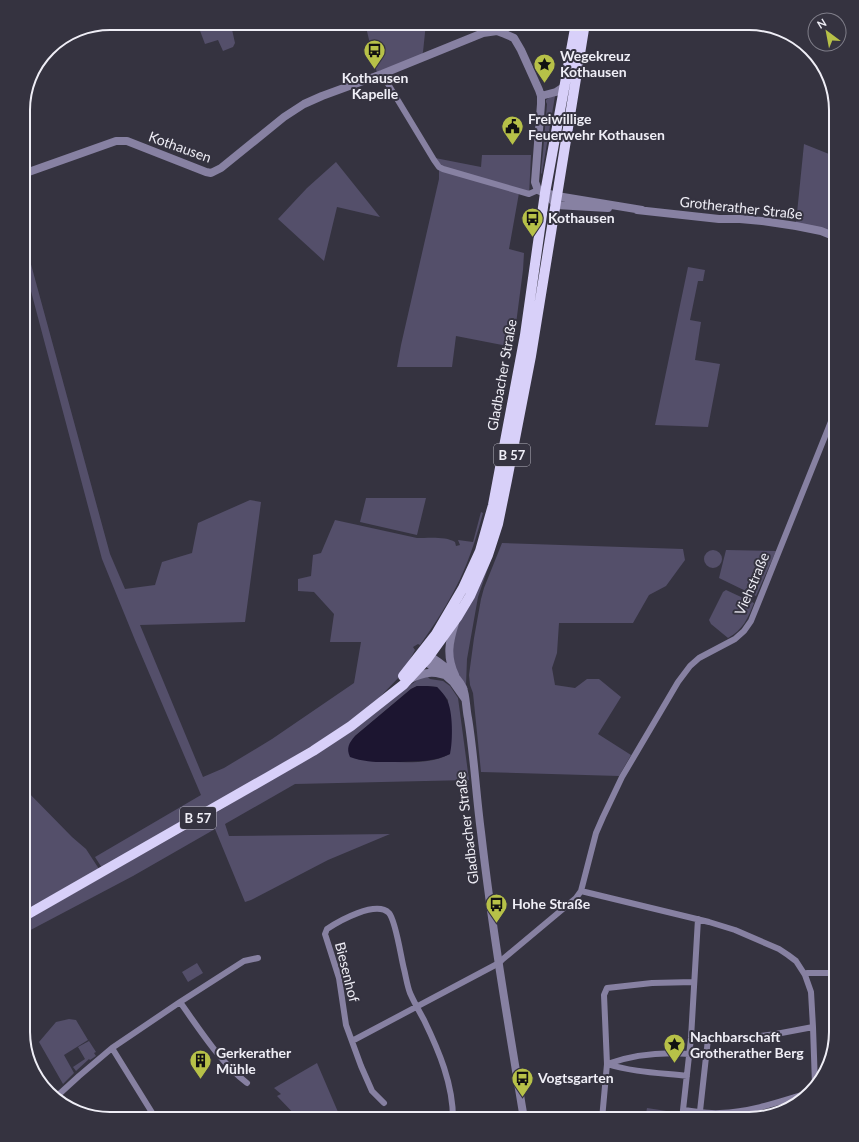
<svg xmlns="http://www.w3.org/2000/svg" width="859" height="1142" font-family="Lato,sans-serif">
	<rect width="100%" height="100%" fill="#353340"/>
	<path fill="#544f6a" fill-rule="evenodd" d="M190 23H237L231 25 235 43 233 47 223 51 218 40 205 44 199 28 192 31Z
		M365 23H426L423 52 421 56 377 73Z
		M555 96 542 173 541 174V170L543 152 547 104 546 102V100L550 97Z
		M804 144 829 154 836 153V234L796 223Z
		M482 155H531L529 196 519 193 509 249 524 253 523 270 513 347 456 336 452 367H397L401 345 439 179V171L440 165 435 158 481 167Z
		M336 162 380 217 337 207 324 261 278 219 307 188Z
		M23 235 110 554 125 589 155 585 162 562 192 553 198 523 250 500 261 502 245 622 140 625 203 777 224 768 272 739 354 683 361 642H330L334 614 314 592 298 591V579L311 576 313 555 321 553 335 520 417 538C427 538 446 536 455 542L456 546 460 545 458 540 473 542 481 512 483 513C477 535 470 558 460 579 449 602 435 624 420 645L418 644 413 647 415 650 402 674 377 700 363 712 325 738 234 792 102 868 95 857 201 795 135 640 102 559 23 261Z
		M688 267 705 270 703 281H698L690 320 701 322 695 360 720 364 708 427 655 425Z
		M366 498H426L417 535 360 522Z
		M502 543 683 549 685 560 666 586 649 595 633 623H559L557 653 552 668 555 685 575 688 587 679H599L621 697 598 734 631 755 619 776 481 772 473 693 470 685 469 675 474 638 481 599 484 588Z
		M496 545 478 597 467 659 466 685 468 689H467L455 669 452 653 456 629 472 599Z
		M726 550 776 551 756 596 719 578Z
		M704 559a9 9 0 1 1 18 0a9 9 0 1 1-18 0Z
		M726 590 754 603C748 618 743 630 728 638L711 624 709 620 723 592Z
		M427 676 430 679 443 681 450 686 458 698 469 780 295 784 225 824 229 836 390 834 328 860 251 900 245 902 215 829 133 876 23 934V922L219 811 349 733 399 693 419 679ZM417 686H427L437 687 448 700 450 754C428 766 399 761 375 762L355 736 411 689Z
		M23 787 72 837 86 849 99 869 23 911Z
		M830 893H836V929H830Z
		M197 963 203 973 188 982 182 972Z
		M69 1019 76 1020 88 1040 64 1055 74 1073 63 1084 39 1042 56 1022Z
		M89 1041 96 1052 94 1053 96 1056 90 1060 89 1059 76 1071 73 1067 85 1059 78 1047Z
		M317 1063 341 1119H299L277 1096 281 1094 274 1088Z
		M647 1108 679 1113 678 1119H645Z"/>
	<path fill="#1c1530" d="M417 686H427L437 687C441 691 445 695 447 700 453 711 453 741 450 754 435 762 417 761 399 762 382 762 366 763 350 757 346 748 349 743 355 736L411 689Z"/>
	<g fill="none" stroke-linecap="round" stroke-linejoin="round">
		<path stroke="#8781a2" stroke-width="6" d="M382 74 434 160 439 167 443 169 529 194 538 190
			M581 891 709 922 735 930 779 949 788 955 796 961 805 975 811 992 813 1027 815 1085
			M805 975 807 973H836
			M180 1002C200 1030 220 1062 247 1083
			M691 1038 739 1039 776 1034 813 1027
			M352 1041 499 963 503 959 576 898 581 891 596 833 603 817 622 777 678 682 690 666 699 658 735 639 744 631 751 621 836 409
			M112 1048 156 1119
			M607 1064C633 1055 662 1052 689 1054
			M607 1064C632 1072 661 1073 687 1076
			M56 1097 79 1076 112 1048 180 1002 244 961 258 958
			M384 1103 372 1091 361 1066 346 1025 339 978 325 934 327 929C339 921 376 900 389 913 396 921 401 958 404 969 406 977 407 985 410 993 414 1002 419 1011 424 1020 439 1051 453 1084 453 1119
			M683 1110C695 1111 708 1114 720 1113 750 1112 779 1102 808 1093
			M700 1111 708 1039
			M602 1119 607 1064 604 995 607 988 652 983 694 982
			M682 1119 691 1038 698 919"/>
		<path stroke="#8781a2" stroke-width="8" d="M541 96 556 92 565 86
			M23 174 116 141H127L206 172 211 173 221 168 284 117 304 104 322 96 382 74 483 33 497 31 505 34 514 38 521 50 539 90 541 96V104L535 182 538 190 545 193 557 196 642 210
			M552 200 556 205 608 208
			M637 210 719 219H740L762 221 796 226 821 231 836 237
			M455 675C446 656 449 642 455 623
			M410 679C421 674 429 671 441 674
			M465 699 453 682 445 675 441 674 423 659 422 653C435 657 457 675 463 688 466 695 466 709 468 718 474 755 476 794 481 832 492 928 508 1023 524 1119"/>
		<path stroke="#d8d0f9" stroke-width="10" d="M403 676 436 634 463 588 480 551 493 505 525 335 545 193 576 23
			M23 917 268 777 313 751 351 726 403 685 427 659 458 616 470 596 488 555 498 524 507 480 531 356 585 23"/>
	</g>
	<defs>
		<symbol id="bus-pin" viewBox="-11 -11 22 30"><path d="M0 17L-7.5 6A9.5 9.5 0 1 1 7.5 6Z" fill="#b7c148" stroke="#353340"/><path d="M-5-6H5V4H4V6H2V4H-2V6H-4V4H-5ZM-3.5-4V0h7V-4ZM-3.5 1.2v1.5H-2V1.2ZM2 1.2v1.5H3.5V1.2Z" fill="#111"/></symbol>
		<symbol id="sight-pin" viewBox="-11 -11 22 30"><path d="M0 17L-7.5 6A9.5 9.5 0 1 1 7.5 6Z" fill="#b7c148" stroke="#353340"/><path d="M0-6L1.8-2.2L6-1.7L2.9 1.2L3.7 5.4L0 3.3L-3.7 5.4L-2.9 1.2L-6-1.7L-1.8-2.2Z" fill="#111"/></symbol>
		<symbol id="civic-pin" viewBox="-11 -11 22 30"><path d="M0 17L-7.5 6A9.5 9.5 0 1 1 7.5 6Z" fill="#b7c148" stroke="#353340"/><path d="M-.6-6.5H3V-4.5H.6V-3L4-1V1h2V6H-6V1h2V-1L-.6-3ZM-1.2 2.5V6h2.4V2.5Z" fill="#111"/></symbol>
		<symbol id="building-pin" viewBox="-11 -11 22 30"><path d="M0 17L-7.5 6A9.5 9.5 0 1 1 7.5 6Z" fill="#b7c148" stroke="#353340"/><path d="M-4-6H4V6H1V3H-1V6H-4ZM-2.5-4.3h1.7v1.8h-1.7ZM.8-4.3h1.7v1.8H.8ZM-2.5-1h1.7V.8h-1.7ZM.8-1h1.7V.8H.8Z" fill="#111"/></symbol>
	</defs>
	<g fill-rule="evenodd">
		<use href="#bus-pin" x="362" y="38" width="25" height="34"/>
		<use href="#sight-pin" x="532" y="52" width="25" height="34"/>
		<use href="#civic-pin" x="500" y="114" width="25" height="34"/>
		<use href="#bus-pin" x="520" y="206" width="25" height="34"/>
		<use href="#bus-pin" x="484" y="892" width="25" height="34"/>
		<use href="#sight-pin" x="662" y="1032" width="25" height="34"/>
		<use href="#building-pin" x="188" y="1048" width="25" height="34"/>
		<use href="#bus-pin" x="510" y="1066" width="25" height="34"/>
	</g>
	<g text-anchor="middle" stroke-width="4" stroke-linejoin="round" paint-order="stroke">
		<g fill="#353340" stroke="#b7b6bf" stroke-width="1">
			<rect x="494" y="444" width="36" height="22" rx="3"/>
			<rect x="180" y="807" width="36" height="22" rx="3"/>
		</g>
		<g font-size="13" font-weight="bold" fill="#efeef6">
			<text x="512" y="460">B 57</text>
			<text x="198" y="823">B 57</text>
		</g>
		<g font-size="14" font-weight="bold" fill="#efeef6" stroke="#353340" text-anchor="start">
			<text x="560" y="61">Wegekreuz<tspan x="560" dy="16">Kothausen</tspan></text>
			<text x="375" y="83" text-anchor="middle">Kothausen<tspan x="375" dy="16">Kapelle</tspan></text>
			<text x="528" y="124">Freiwillige<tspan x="528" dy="16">Feuerwehr Kothausen</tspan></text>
			<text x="548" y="223">Kothausen</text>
			<text x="512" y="909">Hohe Straße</text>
			<text x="690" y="1042">Nachbarschaft<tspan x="690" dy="16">Grotherather Berg</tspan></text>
			<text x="216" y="1058">Gerkerather<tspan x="216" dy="16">Mühle</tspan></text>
			<text x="538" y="1083">Vogtsgarten</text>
		</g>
		<g font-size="14" fill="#efeef6" stroke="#353340">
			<text transform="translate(180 147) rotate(20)" y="5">Kothausen</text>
			<text transform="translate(741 208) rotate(6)" y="5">Grotherather Straße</text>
			<text transform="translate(502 375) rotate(-80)" y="5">Gladbacher Straße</text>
			<text transform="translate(752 584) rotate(-67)" y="5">Viehstraße</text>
			<text transform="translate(467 828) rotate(-97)" y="5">Gladbacher Straße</text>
			<text transform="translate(347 972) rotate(76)" y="5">Biesenhof</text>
		</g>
	</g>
	<path d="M0 0H859V1142H0ZM110 30H749A80 80 0 0 1 829 110V1032A80 80 0 0 1 749 1112H110A80 80 0 0 1 30 1032V110A80 80 0 0 1 110 30Z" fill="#353340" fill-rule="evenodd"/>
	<path fill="none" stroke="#efeef6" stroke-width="2" d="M110 30H749A80 80 0 0 1 829 110V1032A80 80 0 0 1 749 1112H110A80 80 0 0 1 30 1032V110A80 80 0 0 1 110 30Z"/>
	<g transform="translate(827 32) rotate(328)"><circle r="19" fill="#353340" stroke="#7f7e89"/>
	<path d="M0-3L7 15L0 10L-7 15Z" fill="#b7c148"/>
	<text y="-6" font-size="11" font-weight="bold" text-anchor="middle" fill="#efeef6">N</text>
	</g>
</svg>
